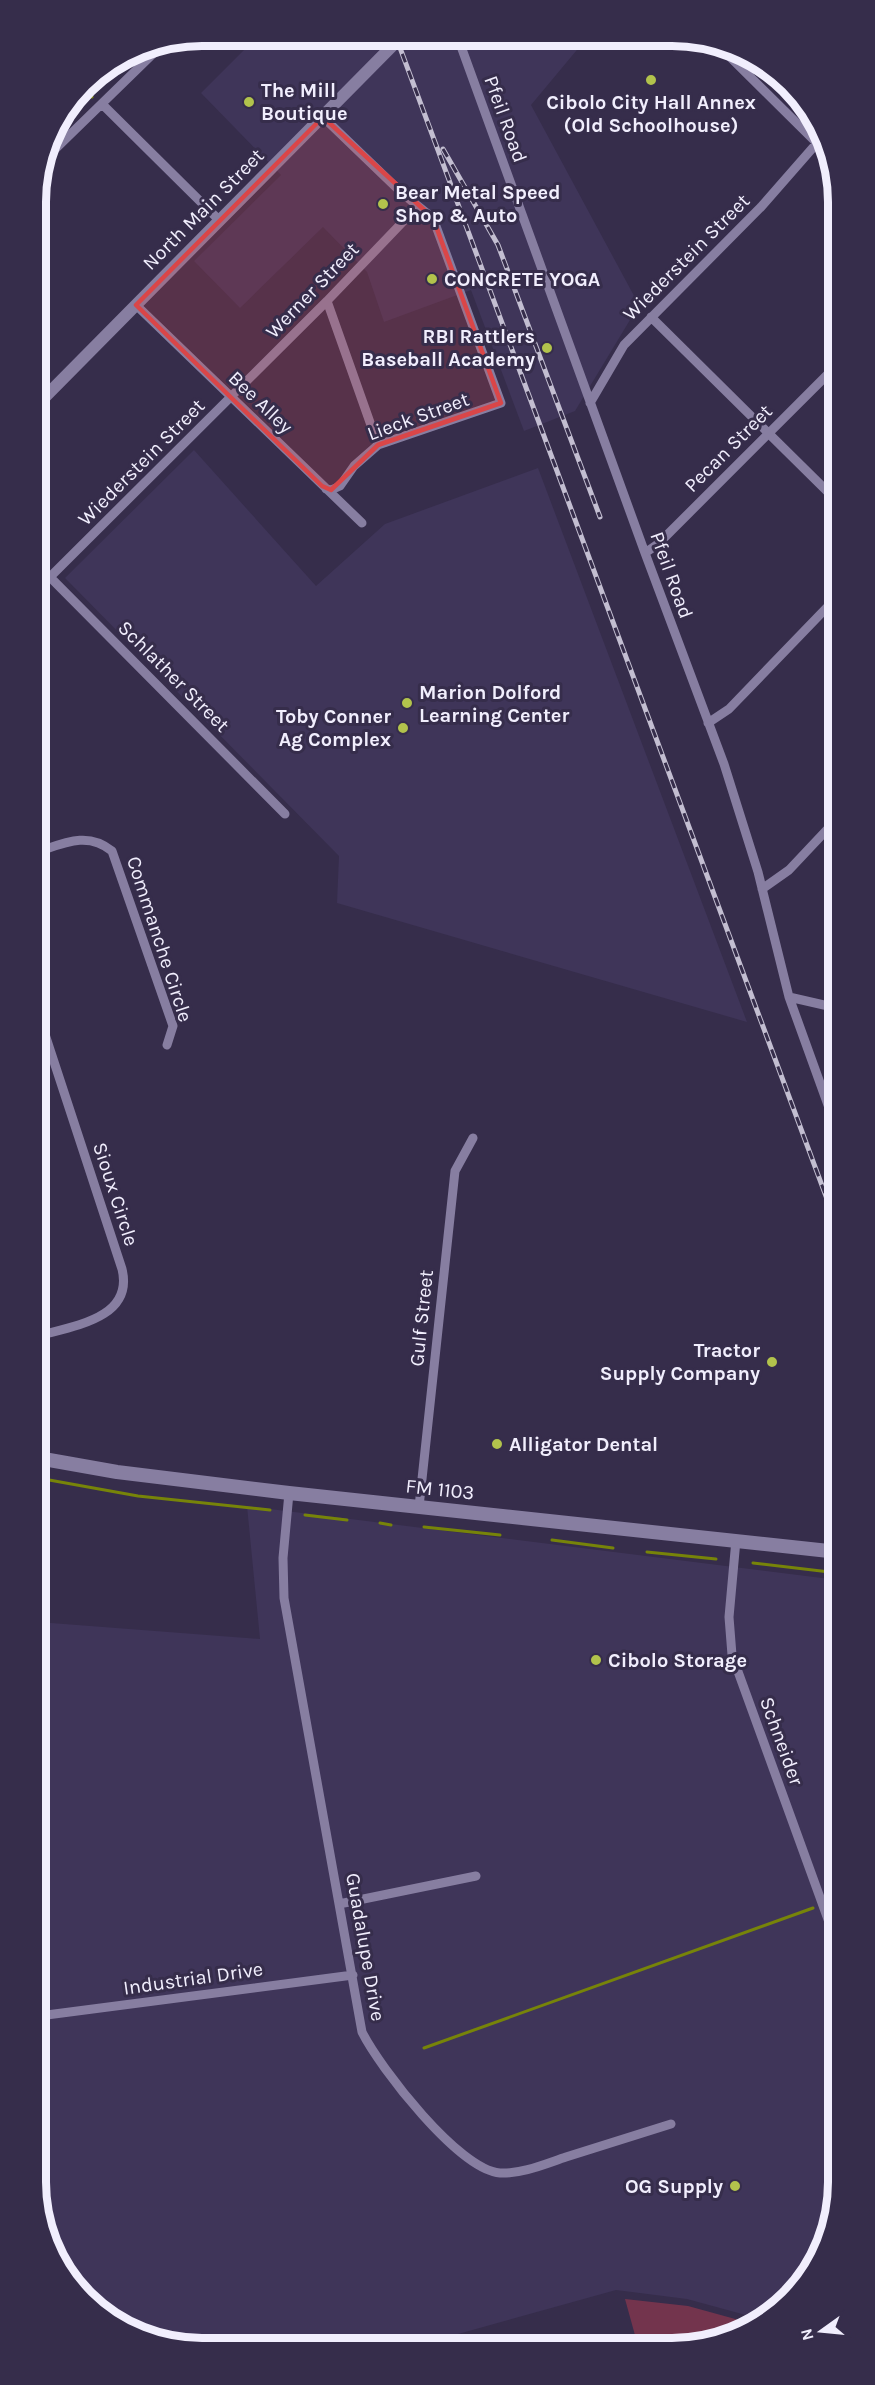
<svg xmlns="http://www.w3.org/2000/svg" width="875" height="2385" font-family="Karla,sans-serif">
	<rect width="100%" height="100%" fill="#362d4b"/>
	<path fill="#3f3559" d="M258 36 586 39 531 105 639 305 575 411 524 431 471 290 384 322 367 272 323 227 240 308 194 261 281 175 201 93Z
		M194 450 316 586 385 524 538 468 747 1022 337 903 339 856 65 578Z
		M247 1506 838 1580 839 2193 826 2246 798 2292 764 2320 687 2299 616 2290 415 2346H171L85 2300 39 2215 38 1622 260 1639Z"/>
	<path fill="#73344d" d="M625 2299 688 2306 757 2325 705 2346H638Z"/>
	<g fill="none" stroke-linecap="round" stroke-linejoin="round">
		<path stroke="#778409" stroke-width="3" d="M84 89 92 97
			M829 1291 837 1310
			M38 1478 138 1496 270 1510
			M305 1515 347 1520
			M380 1523 391 1525
			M424 1527 500 1535
			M552 1540 613 1548
			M647 1552 716 1559
			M753 1563 838 1573
			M830 1902 838 1899
			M424 2048 813 1908
			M661 2346 673 2337 706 2345"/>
		<path stroke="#877ea1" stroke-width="9" d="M458 38 645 553 724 764 758 872 789 997 837 1130
			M720 47 827 153
			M102 104 219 220
			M323 117 403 194 433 218 501 403 378 445 354 466 340 486 331 490 326 489
			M45 159 163 44
			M327 301 378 445
			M136 305 362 523
			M651 317 836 500
			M590 403 624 345 761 207 817 143
			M645 553 658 544 836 366
			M37 564 285 814
			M50 577 327 301 418 206
			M708 723 729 709 836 598
			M37 852C64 843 88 831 112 851L173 1026 167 1045
			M762 889 789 870 837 819
			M789 997 837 1008
			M38 1013 122 1269C134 1318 74 1326 38 1336
			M289 1493 283 1558 284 1598 362 2032C380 2068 459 2170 500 2173 522 2174 545 2164 566 2157 601 2146 636 2135 671 2124
			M419 1507 455 1171 473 1138
			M736 1540 729 1617 732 1655 838 1947
			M339 1904 476 1876
			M39 2016 353 1975"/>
		<path stroke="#877ea1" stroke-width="12" d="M37 405 401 37"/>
		<path stroke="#877ea1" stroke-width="14" d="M38 1458 117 1472 289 1493 838 1552"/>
		<defs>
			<path id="rail" d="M396 37 837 1226
				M443 149 498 245 600 517"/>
		</defs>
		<use href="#rail" stroke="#c3bed1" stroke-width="5"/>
		<use href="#rail" stroke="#362d4b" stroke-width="3" stroke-dasharray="9" stroke-linecap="butt"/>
	</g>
	<path fill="#da4648" fill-opacity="0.2" stroke="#da4648" stroke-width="4.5" stroke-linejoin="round" d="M323 117 433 218 501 403 378 445 331 490 322 486 136 305Z"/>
	<g fill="#b2c34c" stroke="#362d4b" stroke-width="2">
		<circle cx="651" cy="80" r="6"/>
		<circle cx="249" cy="102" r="6"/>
		<circle cx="383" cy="204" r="6"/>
		<circle cx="432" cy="279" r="6"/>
		<circle cx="547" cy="348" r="6"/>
		<circle cx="407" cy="703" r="6"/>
		<circle cx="403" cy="728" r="6"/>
		<circle cx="772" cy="1362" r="6"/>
		<circle cx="497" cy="1444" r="6"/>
		<circle cx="596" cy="1660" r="6"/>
		<circle cx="735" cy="2186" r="6"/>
	</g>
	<g text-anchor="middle" stroke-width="6" stroke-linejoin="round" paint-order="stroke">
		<g font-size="20" font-weight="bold" fill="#f1eefd" stroke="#362d4b" text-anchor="start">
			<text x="261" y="97">The Mill<tspan x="261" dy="23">Boutique</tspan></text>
			<text x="651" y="109" text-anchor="middle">Cibolo City Hall Annex<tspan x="651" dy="23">(Old Schoolhouse)</tspan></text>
			<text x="395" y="199">Bear Metal Speed<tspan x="395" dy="23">Shop &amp; Auto</tspan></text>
			<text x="444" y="286">CONCRETE YOGA</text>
			<text x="535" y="343" text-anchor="end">RBI Rattlers<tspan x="535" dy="23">Baseball Academy</tspan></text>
			<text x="419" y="699">Marion Dolford<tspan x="419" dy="23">Learning Center</tspan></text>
			<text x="391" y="723" text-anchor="end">Toby Conner<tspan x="391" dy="23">Ag Complex</tspan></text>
			<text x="760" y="1357" text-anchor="end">Tractor<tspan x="760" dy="23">Supply Company</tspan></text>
			<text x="509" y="1451">Alligator Dental</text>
			<text x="608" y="1667">Cibolo Storage</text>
			<text x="723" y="2193" text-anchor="end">OG Supply</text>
		</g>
		<g font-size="20" fill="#f1eefd" stroke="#362d4b">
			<text transform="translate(506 119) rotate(70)" y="7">Pfeil Road</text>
			<text transform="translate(203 209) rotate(-45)" y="7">North Main Street</text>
			<text transform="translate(686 257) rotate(-45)" y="7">Wiederstein Street</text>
			<text transform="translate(312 290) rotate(-46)" y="7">Werner Street</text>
			<text transform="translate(261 402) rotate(44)" y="7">Bee Alley</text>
			<text transform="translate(418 416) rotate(-20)" y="7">Lieck Street</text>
			<text transform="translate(728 448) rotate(-45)" y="7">Pecan Street</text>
			<text transform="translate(141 462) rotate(-45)" y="7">Wiederstein Street</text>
			<text transform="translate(672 575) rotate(70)" y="7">Pfeil Road</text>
			<text transform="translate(174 676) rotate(45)" y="7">Schlather Street</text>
			<text transform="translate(160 939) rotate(72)" y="7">Commanche Circle</text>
			<text transform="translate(116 1194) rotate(72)" y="7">Sioux Circle</text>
			<text transform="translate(421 1318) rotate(-84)" y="7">Gulf Street</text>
			<text transform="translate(440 1489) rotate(6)" y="7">FM 1103</text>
			<text transform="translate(782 1741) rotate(70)" y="7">Schneider</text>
			<text transform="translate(366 1947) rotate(80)" y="7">Guadalupe Drive</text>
			<text transform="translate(193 1978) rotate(-8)" y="7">Industrial Drive</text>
		</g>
	</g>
	<path d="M0 0H875V2385H0ZM202 46H672A156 156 0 0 1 828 202V2182A156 156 0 0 1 672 2338H202A156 156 0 0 1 46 2182V202A156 156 0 0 1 202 46Z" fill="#362d4b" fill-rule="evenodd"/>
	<path fill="none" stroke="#f1eefd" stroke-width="8" d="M202 46H672A156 156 0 0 1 828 202V2182A156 156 0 0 1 672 2338H202A156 156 0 0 1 46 2182V202A156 156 0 0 1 202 46Z"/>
	<g transform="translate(821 2331) rotate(255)" stroke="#362d4b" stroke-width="4.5" paint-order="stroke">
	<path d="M0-4.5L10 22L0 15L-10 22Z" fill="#f1eefd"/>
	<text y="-9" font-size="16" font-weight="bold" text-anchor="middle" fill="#f1eefd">N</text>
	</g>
</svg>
